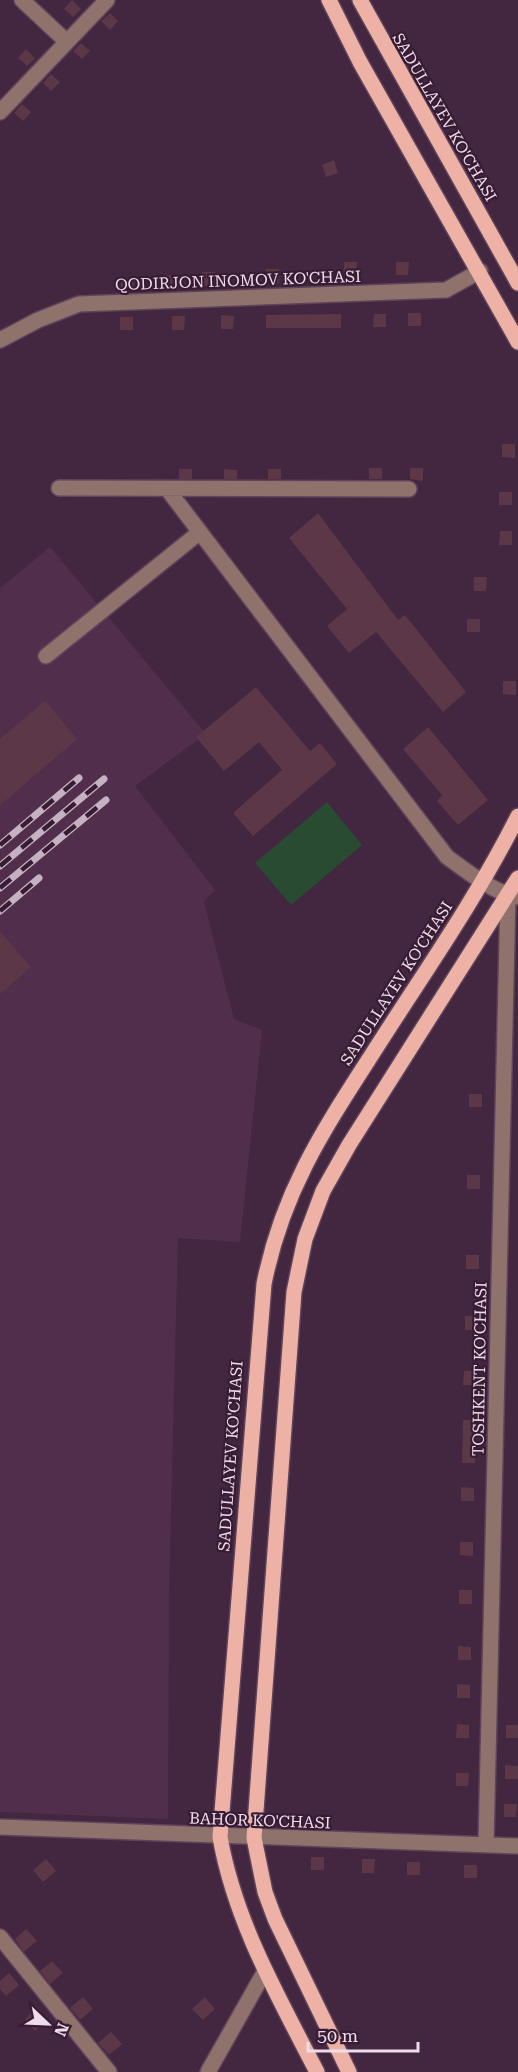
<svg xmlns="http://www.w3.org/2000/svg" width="518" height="2072" font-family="'Roboto Serif',serif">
	<rect width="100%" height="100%" fill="#43263f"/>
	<path fill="#512f4c" d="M50 547 206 734 135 786 215 890 204 902 234 1019 262 1030 240 1242 178 1238 169 1590 168 1819 0 1812V588Z"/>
	<path fill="#284b32" d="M327 802 362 845 291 905 255 863Z"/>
	<path fill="#5c3747" d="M72 0 81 9 73 17 64 9Z
		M110 13 118 21 110 30 101 21Z
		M81 43 90 51 82 59 73 51Z
		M26 49 35 58 27 66 18 58Z
		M51 74 60 82 51 91 43 83Z
		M22 104 31 112 23 121 14 113Z
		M334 160 338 173 326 177 322 165Z
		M344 262H357L356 276H344Z
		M396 262H409L408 275H396Z
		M266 269H279V283L266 282Z
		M202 272H215V286H202Z
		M164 275H177V288H164Z
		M121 278H134V291H121Z
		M408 313H421V326H408Z
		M341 314V328H266V315Z
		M374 314H386V327H373Z
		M221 315 234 316 233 329H221Z
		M172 316H185L184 330H172Z
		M120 317H133V330H120Z
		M502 444H515V458L502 457Z
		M369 468H382V479H369Z
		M410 468H423V481L410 479Z
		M179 469H192V479H179Z
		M224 469 237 470V479H224Z
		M268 469H281V479H268Z
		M499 492H512V505H499Z
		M318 513 398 620 405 615 466 692 443 712 376 632 349 653 327 626 347 609 289 538Z
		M500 531H512V545H499Z
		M474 577H487L486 591H474Z
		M467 619H480V632H467Z
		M503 681H516V695L503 694Z
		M256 687 310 751 320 743 337 764 253 836 233 813 282 770 259 742 224 771 196 737Z
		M45 701 77 739 0 805V739Z
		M428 727 488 800 458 825 437 801 442 795 403 749Z
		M0 931 31 967 0 994Z
		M469 1094H482V1107H469Z
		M467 1175H480V1189H467Z
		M466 1255H479V1269H466Z
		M465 1316H478L477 1330H465Z
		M464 1371H476V1385H463Z
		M463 1420H475V1463H462Z
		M461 1487 474 1488V1501H461Z
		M460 1542H473V1556L460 1555Z
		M459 1590H472V1604H459Z
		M458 1646 471 1647V1660H458Z
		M457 1684 470 1685V1698H457Z
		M457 1724 469 1725V1738H456Z
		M506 1725H518V1738H506Z
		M505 1765 518 1766V1779H505Z
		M456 1773H469L468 1786H456Z
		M504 1804H517L516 1817H504Z
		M311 1857H324V1870H311Z
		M46 1859 56 1871 43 1882 33 1870Z
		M362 1859H375L374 1873H362Z
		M407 1862H420V1875H407Z
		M464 1865H477V1878H464Z
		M26 1929 37 1941 24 1952 15 1939Z
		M52 1961 63 1973 50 1984 40 1971Z
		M9 1973 19 1985 6 1996 0 1989V1981Z
		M83 1997 93 2009 80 2020 70 2008Z
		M205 1997 215 2009 203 2020 192 2009Z
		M37 2008 48 2020 35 2031 25 2019Z
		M111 2032 122 2044 109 2055 98 2043Z"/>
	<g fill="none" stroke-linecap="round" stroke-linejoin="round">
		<defs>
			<path id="minor" d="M22 0 66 41
				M0 112 107 0
				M0 340 38 320 79 304 446 290 480 271
				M59 488 409 489
				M168 490 447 857C468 872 492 892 518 897
				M46 656 200 532
				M0 1827 518 1846
				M486 1844 508 895
				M0 1937 109 2072
				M208 2072 265 1971"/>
			<path id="major" d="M329 0 360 62 518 342
				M360 0 518 283
				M317 2072C278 1996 235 1922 220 1837L264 1284C282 1193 322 1132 371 1056 421 977 476 900 518 816
				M349 2072 275 1919 265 1892 254 1838 294 1292 305 1239 323 1191 349 1145 518 878"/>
		</defs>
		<use href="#minor" stroke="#5f435b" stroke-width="18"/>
		<use href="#major" stroke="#5f435b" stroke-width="18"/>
		<use href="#minor" stroke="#8f726c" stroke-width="15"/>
		<use href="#major" stroke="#edb2a5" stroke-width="15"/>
		<defs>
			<path id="rail" d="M0 845 79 778
				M0 866 104 779
				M0 888 106 800
				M0 911 39 878"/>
		</defs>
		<use href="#rail" stroke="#c6b1c2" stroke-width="7"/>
		<use href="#rail" stroke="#381c34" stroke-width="4.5" stroke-dasharray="14" stroke-linecap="butt"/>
	</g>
	<g text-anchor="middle" stroke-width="4.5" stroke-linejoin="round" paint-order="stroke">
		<g font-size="16" fill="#efdceb" stroke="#381c34">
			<text transform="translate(445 117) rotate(60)" y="6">SADULLAYEV KO'CHASI</text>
			<text transform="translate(238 280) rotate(-2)" y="6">QODIRJON INOMOV KO'CHASI</text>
			<text transform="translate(396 983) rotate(-57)" y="6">SADULLAYEV KO'CHASI</text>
			<text transform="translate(479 1369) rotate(-89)" y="6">TOSHKENT KO'CHASI</text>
			<text transform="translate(230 1456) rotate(-86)" y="6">SADULLAYEV KO'CHASI</text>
			<text transform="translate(260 1820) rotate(2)" y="6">BAHOR KO'CHASI</text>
		</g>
	</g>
	<g transform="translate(48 2024) rotate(113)" stroke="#381c34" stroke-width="4.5" paint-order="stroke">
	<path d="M0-4.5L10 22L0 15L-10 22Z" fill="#efdceb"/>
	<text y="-9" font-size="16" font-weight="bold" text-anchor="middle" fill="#efdceb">N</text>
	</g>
	<path d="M308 2042v9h110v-9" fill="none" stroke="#efdceb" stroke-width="3"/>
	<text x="317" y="2042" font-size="18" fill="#efdceb" stroke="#381c34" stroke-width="4.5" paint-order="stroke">50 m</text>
</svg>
